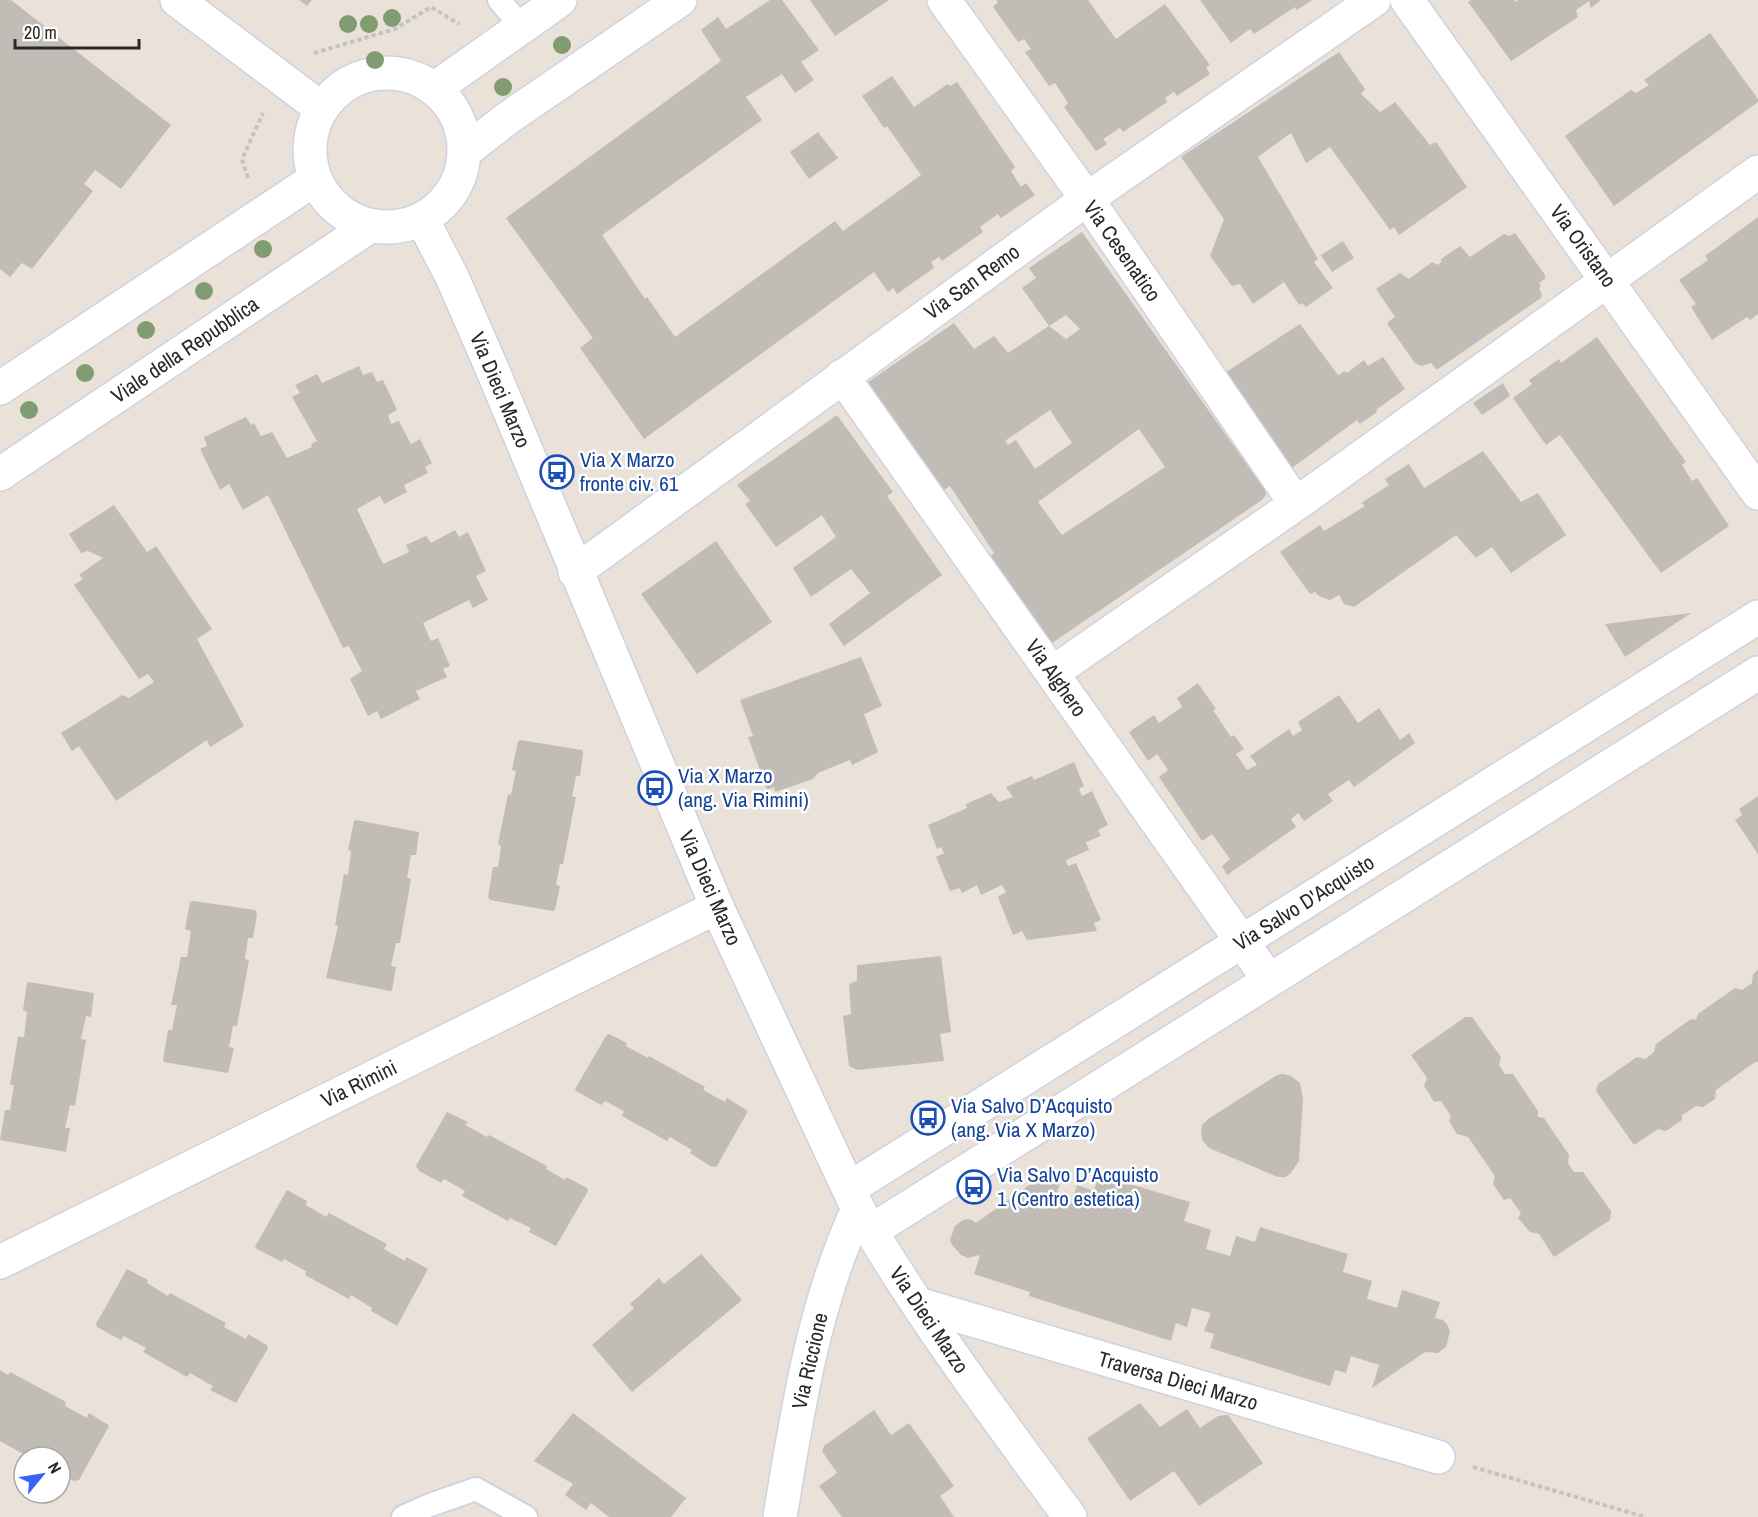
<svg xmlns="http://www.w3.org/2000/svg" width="1758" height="1517" font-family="'Archivo Narrow',sans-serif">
	<rect width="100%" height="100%" fill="#eae2d9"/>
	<path fill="#c2bcb6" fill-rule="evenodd" d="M0 0H11L171 125 121 189 95 170 84 184 93 191 32 269 22 263 10 277 0 269Z
		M299 0H312L307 6Z
		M770 0H782L819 50 801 62 814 80 795 93 782 74 746 97 762 120 602 235 645 299 647 297 675 337 835 221 843 231 921 175 887 126 884 128 862 96 892 76 914 107 948 84 950 86 957 82 1015 167 1011 171 1021 187 1026 183 1035 195 1001 218 998 214 980 227 983 232 942 261 939 257 931 262 934 268 897 294 893 288 888 292 874 272 644 439 580 348 593 338 506 218 721 61 701 30 718 17 726 29Z
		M810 0H889L835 36Z
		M996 0H1088L1116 39 1165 4 1210 65 1206 67 1210 74 1177 96 1174 92 1165 98 1167 102 1123 132 1120 128 1103 139 1107 144 1096 151 1064 107 1068 103 1055 83 1049 86 1025 52 1031 49 1024 39 1018 42 993 7 998 2Z
		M1200 0H1312L1297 10 1295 7 1254 34 1250 29 1231 43Z
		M1471 0H1514L1515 2 1518 0H1601L1591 8 1589 1 1576 10 1578 17 1511 61 1468 2Z
		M1710 33 1758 99V102L1614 206 1565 136 1631 90 1636 93 1649 85 1644 80Z
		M1339 52 1365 89 1361 94 1380 112 1395 102 1430 145 1436 142 1467 187 1399 235 1394 227 1390 230 1330 147 1306 163 1291 133 1258 157 1318 259 1314 262 1333 288 1306 307 1302 303 1299 305 1284 282 1253 304 1240 284 1232 286 1210 256 1224 219 1181 157Z
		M818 132 838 158 809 179 790 152Z
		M1758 217V314L1750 320 1747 317 1712 340 1691 307 1696 304 1679 280 1708 260 1705 256Z
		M1082 232 1265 490 1266 495 1262 500 1052 643 1049 642 990 557 994 553 950 486 944 490 868 382 954 323 974 349 994 336 1008 353 1049 326 1066 339 1080 329 1066 315 1049 326 1022 288 1036 278 1029 268ZM1050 410 1072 443 1035 469 1016 440 1008 445 1005 441ZM1139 429 1165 467 1062 535 1038 502Z
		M1515 233 1545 275V279L1539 283 1541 286 1539 288 1542 294 1541 298 1438 369H1436L1431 363 1421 366 1415 363 1388 325V322L1395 317 1376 289 1400 273 1409 279 1432 262 1438 265 1442 261 1440 260 1460 246 1470 257 1504 234 1509 236Z
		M1343 241 1354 258 1332 272 1321 255Z
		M1300 324 1338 375 1345 371 1347 373 1364 360 1368 366 1383 357 1405 389 1376 410 1377 412 1360 424 1357 420 1292 468 1226 372Z
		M1597 337 1686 462 1682 465 1692 481 1697 478 1729 526 1661 573 1560 435 1546 445 1513 398 1532 384 1529 380 1559 359 1561 363Z
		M359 366 363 375 372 372 377 382 383 380 397 410 388 415 391 424 399 421 411 444 420 439 432 463 425 467 428 473 404 485 407 492 384 504 380 496 357 509 383 564 409 552 406 545 426 536 431 543 455 530 459 537 468 532 486 571 476 576 488 600 473 608 469 600 423 623 431 641 438 638 450 666 443 669 447 677 416 691 420 699 381 719 377 711 368 716 350 679 362 671 349 646 343 648 268 495 243 510 229 484 220 490 200 449 207 446 204 437 246 417 251 425 254 423 261 436 272 432 287 458 312 447 311 444 317 441 292 397 300 393 295 385 317 374 322 383Z
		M1503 383 1510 396 1482 415 1473 403Z
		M837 415 893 492 887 496 942 575 844 646 829 624 870 593 851 569 811 597 793 568 836 537 822 515 776 547 745 504 750 501 737 485Z
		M1483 451 1521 502 1538 493 1566 535 1511 573 1492 547 1476 558 1456 535 1354 607 1344 604 1339 595 1330 600 1319 596 1315 592 1310 594 1280 552 1320 525 1324 531 1365 506 1361 503 1389 485 1385 479 1409 464 1424 488Z
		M114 505 147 552 156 546 212 629 197 639 244 726 210 747 207 740 116 801 79 746 72 751 61 733 122 695 129 698 154 682 148 674 139 679 74 585 83 579 79 575 103 558 88 551 81 553 69 534Z
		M716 541 772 622 697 674 641 594Z
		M1691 613 1625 657 1605 624Z
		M861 657 882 706 864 714 878 752 852 765 850 760 818 773 813 779 775 792 774 787 767 790 748 737 753 736 740 700Z
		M1198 683 1216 709 1213 710 1231 737 1234 735 1244 749 1236 754 1247 770 1257 765 1250 756 1289 729 1293 736 1302 730 1298 722 1339 695 1358 723 1379 708 1400 740 1409 733 1415 743 1354 787 1349 780 1328 794 1333 801 1304 821 1298 813 1291 819 1296 827 1227 875 1222 866 1230 859 1212 834 1202 841 1159 777 1168 770 1157 754 1148 761 1129 732 1154 715 1159 723 1182 707 1177 698Z
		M520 740 582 750 583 753 580 776H576L572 797H576L563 864H560L556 885 560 886 555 910 553 911 490 900 488 897 493 867H498L501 846 498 844 508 794 511 795 516 771 512 770 518 741Z
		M1074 762 1084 786 1079 789 1082 796 1092 791 1108 825 1098 830 1101 836 1086 842 1089 850 1066 860 1068 866 1076 863 1101 920 1094 923 1097 931 1027 940 1022 931 1013 935 998 897 1006 892 1002 885 981 895 977 885 962 893 959 888 950 891 936 857 944 853 941 847 937 849 928 825 967 808 966 804 991 793 999 802 1013 797 1006 787 1032 776 1034 780Z
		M1758 796V854L1735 820 1742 815 1739 809Z
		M356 820 419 832 416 855H411L407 878 411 879 400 943H396L391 966 396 967 392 990 390 991 326 978 338 926 335 925 344 874 348 875 351 851 348 850 354 821Z
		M194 901 255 910 257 914 253 938H248L245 959 249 960 237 1026H233L229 1047 234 1048 228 1073 164 1062 163 1060 168 1030H172L177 1005H171L181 957H187L191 931 185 929 190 902Z
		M941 956 951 1032 940 1034 944 1061 857 1070 849 1066 843 1016 851 1014 849 984 857 981V965Z
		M1758 970V1062H1755L1716 1090 1715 1099 1703 1107 1696 1106 1682 1115V1120L1666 1131 1658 1129 1634 1145 1596 1091 1598 1084 1637 1057 1645 1059 1654 1052 1656 1044 1691 1019 1696 1020 1698 1014 1735 988 1742 990 1752 983 1753 974Z
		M29 982 94 993 91 1017 86 1016 81 1039 86 1040 75 1106 70 1105 65 1128H70L66 1152 0 1140 5 1110H10L14 1085H10L18 1037H24L27 1012 23 1010 27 983Z
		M1465 1017H1472L1501 1057 1499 1065 1505 1074H1513L1538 1111V1117L1544 1118 1569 1155 1568 1163 1574 1172H1583L1611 1211 1610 1220 1554 1257 1539 1234 1530 1232 1518 1218 1521 1213 1510 1198 1504 1200 1493 1184 1495 1176 1468 1137 1457 1134 1449 1121 1451 1116 1441 1101 1434 1102 1424 1086 1427 1078 1411 1055Z
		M609 1034 627 1043 626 1046 648 1058 649 1056 705 1087 703 1090 725 1102 727 1098 748 1111 717 1166 715 1167 710 1166 690 1153 692 1150 670 1137 667 1141 622 1116 624 1111 605 1101 601 1105 576 1091 575 1089 606 1036Z
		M1283 1074 1291 1076 1300 1083 1303 1099 1299 1161 1290 1174 1285 1177H1278L1209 1148 1203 1141 1201 1134 1202 1125 1208 1119 1277 1075Z
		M447 1112 468 1122 465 1125 487 1137 489 1135 547 1166 546 1169 565 1180 566 1177 587 1188 588 1191 556 1246 529 1232 531 1228 510 1218 508 1221 462 1196 465 1191 444 1179 441 1183 419 1171 416 1166Z
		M1042 1176 1060 1183 1055 1199 1071 1204 1077 1185 1094 1191 1097 1181 1108 1184 1110 1178 1190 1202 1184 1221 1211 1230 1206 1249 1230 1256 1236 1236 1255 1242 1260 1227 1348 1254 1343 1272 1372 1281 1367 1299 1397 1308 1402 1290 1440 1302 1435 1318 1443 1320 1447 1324 1450 1331 1446 1347 1438 1353 1425 1352 1372 1388 1379 1365 1351 1356 1346 1373 1335 1370 1330 1386 1210 1348 1214 1334 1204 1331 1211 1313 1192 1308 1187 1327 1176 1323 1171 1341 1029 1296 1030 1292 974 1274 980 1255 968 1258 961 1255 952 1245 950 1240 955 1226 963 1220 970 1219 976 1223Z
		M287 1190 307 1201 306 1205 326 1217 329 1213 387 1244 384 1249 405 1261 406 1257 428 1269 397 1326 371 1311 372 1308 351 1295 349 1299 305 1275 306 1271 284 1259 282 1262 257 1249 255 1247Z
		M701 1254 742 1300 632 1392 592 1345 634 1308 630 1304 659 1278 664 1284Z
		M127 1269 148 1280 147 1283 168 1296 170 1293 226 1323 224 1327 246 1339 248 1334 267 1345 268 1348 236 1403 210 1390 213 1386 190 1373 187 1377 143 1352 146 1348 124 1336 121 1340 97 1327 96 1324Z
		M0 1370 8 1375 10 1372 66 1402 65 1406 87 1418 89 1413 107 1424 109 1426 79 1480 74 1481 60 1474V1457H40L30 1451 27 1456 0 1441Z
		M1140 1403 1160 1427 1187 1409 1200 1428 1218 1416 1228 1415 1263 1463 1199 1506 1174 1471 1130 1501 1087 1438Z
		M874 1410 891 1435 909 1423 954 1486 940 1496 954 1517H842L819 1486 837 1473 822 1451 824 1446Z
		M573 1413 686 1498 671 1517H609L591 1503 586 1510 565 1495 573 1484 534 1461Z"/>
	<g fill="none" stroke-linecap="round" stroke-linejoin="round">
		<defs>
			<path id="service" d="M499 0 522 27
				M403 1517 430 1505 476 1489 526 1517"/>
			<path id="minor" d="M944 0 1087 199 1296 504
				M1407 0 1758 493
				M842 376 1269 980
				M575 572 1087 199 1374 0
				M1052 673 1296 504 1758 172
				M0 1262 717 907
				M918 1304 1438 1457
				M780 1517C797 1413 813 1306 858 1209"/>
			<path id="tertiary" d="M177 0 322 109
				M850 1188 1758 617
				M871 1231 1758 673"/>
			<path id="secondary" d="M310 150a77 77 0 1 1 154 0a77 77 0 1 1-154 0Z
				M434 89 560 0
				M464 152 508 118 680 0
				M422 219 452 277 490 364 717 907 858 1209C921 1317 996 1417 1070 1517
				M0 388 315 179
				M0 474 370 226"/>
		</defs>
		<use href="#service" stroke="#ced2e1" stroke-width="26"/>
		<use href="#minor" stroke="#ced2e1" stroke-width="36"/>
		<use href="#tertiary" stroke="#ced2e1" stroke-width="36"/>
		<use href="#secondary" stroke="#ced2e1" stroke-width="36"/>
		<path stroke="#c3c3c3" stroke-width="4" stroke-dasharray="4.5 3" stroke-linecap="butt" d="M314 53 395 29 431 7 459 24
			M248 178 242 159 263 113
			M1473 1467 1645 1517"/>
		<use href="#service" stroke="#fff" stroke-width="22"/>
		<use href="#minor" stroke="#fff" stroke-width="33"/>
		<use href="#tertiary" stroke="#fff" stroke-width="33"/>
		<use href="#secondary" stroke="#fff" stroke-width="33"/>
	</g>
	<g fill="#819c70">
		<circle cx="392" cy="18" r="9"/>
		<circle cx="348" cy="24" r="9"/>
		<circle cx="369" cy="24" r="9"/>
		<circle cx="562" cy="45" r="9"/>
		<circle cx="375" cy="60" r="9"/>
		<circle cx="503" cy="87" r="9"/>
		<circle cx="263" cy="249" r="9"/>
		<circle cx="204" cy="291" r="9"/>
		<circle cx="146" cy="330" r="9"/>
		<circle cx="85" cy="373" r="9"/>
		<circle cx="29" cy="410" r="9"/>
	</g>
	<defs>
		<symbol id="bus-ring" viewBox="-11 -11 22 22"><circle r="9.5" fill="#fff" stroke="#1a4fb4" stroke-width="1.5"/><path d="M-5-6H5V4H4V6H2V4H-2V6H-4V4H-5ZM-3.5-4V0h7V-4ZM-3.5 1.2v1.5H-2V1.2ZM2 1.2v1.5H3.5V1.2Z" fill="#1a4fb4"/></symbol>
	</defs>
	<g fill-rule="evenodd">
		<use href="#bus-ring" x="538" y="453" width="38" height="38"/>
		<use href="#bus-ring" x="636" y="769" width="38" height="38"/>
		<use href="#bus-ring" x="909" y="1099" width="38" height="38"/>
		<use href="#bus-ring" x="955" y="1168" width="38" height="38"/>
	</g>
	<g text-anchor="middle" stroke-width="5" stroke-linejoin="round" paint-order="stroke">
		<g font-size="21" fill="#282828" stroke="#fff">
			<text transform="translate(1583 246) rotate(54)" y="7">Via Oristano</text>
			<text transform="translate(1122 251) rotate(55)" y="7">Via Cesenatico</text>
			<text transform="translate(972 282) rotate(-36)" y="7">Via San Remo</text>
			<text transform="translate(185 350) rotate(-34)" y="7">Viale della Repubblica</text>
			<text transform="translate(500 390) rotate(67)" y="7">Via Dieci Marzo</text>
			<text transform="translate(1056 678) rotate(55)" y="7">Via Alghero</text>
			<text transform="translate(710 888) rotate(66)" y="7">Via Dieci Marzo</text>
			<text transform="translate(1304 903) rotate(-32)" y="7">Via Salvo D'Acquisto</text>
			<text transform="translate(359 1084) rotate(-26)" y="7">Via Rimini</text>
			<text transform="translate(929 1320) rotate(56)" y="7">Via Dieci Marzo</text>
			<text transform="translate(810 1361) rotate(-77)" y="7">Via Riccione</text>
			<text transform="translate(1178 1381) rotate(16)" y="7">Traversa Dieci Marzo</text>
		</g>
		<g font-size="21" fill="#164399" stroke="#fff" text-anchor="start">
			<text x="580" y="467">Via X Marzo<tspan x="580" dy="24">fronte civ. 61</tspan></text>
			<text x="678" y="783">Via X Marzo<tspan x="678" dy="24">(ang. Via Rimini)</tspan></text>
			<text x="951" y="1113">Via Salvo D’Acquisto<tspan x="951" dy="24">(ang. Via X Marzo)</tspan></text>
			<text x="997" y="1182">Via Salvo D’Acquisto<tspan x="997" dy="24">1 (Centro estetica)</tspan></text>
		</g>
	</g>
	<g transform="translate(42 1475) rotate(60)"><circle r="28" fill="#ffffff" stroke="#a9a9a9" stroke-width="1.5"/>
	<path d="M0-4.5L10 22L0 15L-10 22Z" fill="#3862f8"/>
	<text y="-9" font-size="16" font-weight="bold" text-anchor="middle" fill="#282828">N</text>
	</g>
	<path d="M15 39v9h124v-9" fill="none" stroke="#282828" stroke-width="3"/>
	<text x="24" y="39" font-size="18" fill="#282828" stroke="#ffffff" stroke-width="4.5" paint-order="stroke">20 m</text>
</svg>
